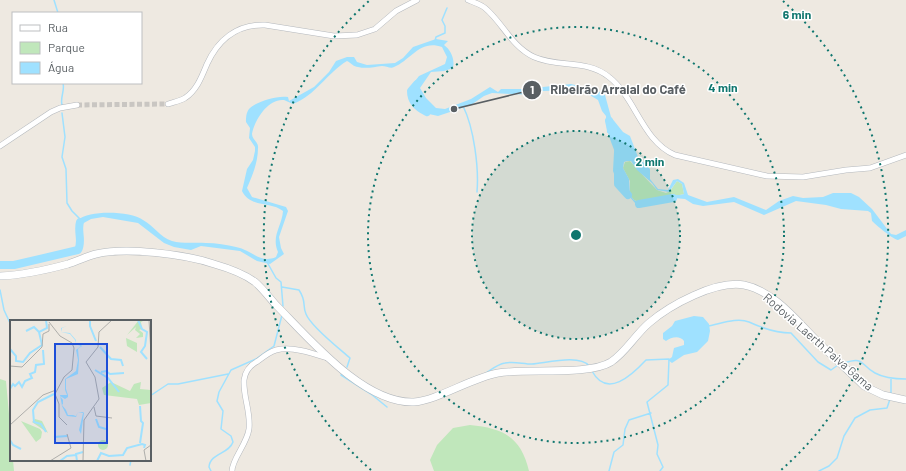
<svg xmlns="http://www.w3.org/2000/svg" width="906" height="471" font-family="Barlow,sans-serif">
	<rect width="100%" height="100%" fill="#eee9e1"/>
	<path fill="#c0e7bb" d="M630 161C639 171 648 181 657 190L666 193 670 191 677 181 682 184 684 194C679 196 671 194 665 197 656 201 645 205 634 200L630 195V181L623 168 625 162Z
		M0 379 6 381 11 436V460H13L14 471H0Z
		M470 425C503 428 521 437 529 471H434L430 460 437 445 453 428Z"/>
	<path fill="#9fe1ff" fill-rule="evenodd" d="M436 39 448 41 444 45C451 50 455 59 453 68L444 71 431 72 420 88 426 98 436 108 445 109 471 99 490 87 498 92 501 89H536L543 87 571 84 598 91 605 95 611 117 623 132 630 136 638 157 650 169V179L658 189 668 190 673 180 678 179 684 183 688 195 707 202 734 197 766 210 779 201 793 196 803 198 823 197 833 193H851L859 197 872 209 891 234 896 235 906 230V236L898 240C894 240 876 225 872 221L871 213 868 211 841 209 826 205 796 201 764 215 734 202 703 206 693 204 685 199 674 198 649 205 635 203 617 182 613 171 615 133 613 131 607 133 606 116 602 111 598 100 588 94 575 90 543 91 533 95 492 93 484 96 471 105 438 116 429 114 423 111 408 90 419 76 445 64 447 57 442 47C420 39 411 60 394 67 391 69 386 66 382 66 374 67 366 69 358 67 354 67 351 63 347 61 327 73 315 96 293 104 290 103 287 101 284 100 268 98 254 121 252 134 252 140 259 142 258 148 258 163 252 176 247 188L252 197 286 207 288 211 279 237 281 248 284 254 270 264 257 261 240 251 201 246 191 250 174 247 164 243 138 223 103 217 91 219 82 224 81 232 77 231 78 220C89 210 130 211 143 220 154 226 160 237 172 241 183 244 195 242 206 243 216 243 227 245 236 247 252 250 260 264 276 257L278 252C271 236 282 226 283 211 271 201 250 208 242 191L247 169 253 160 255 151V147L249 138 250 128 246 122C246 118 246 113 249 109 255 102 277 95 288 97L289 101 314 87 329 72 336 61 347 57H354L357 62 367 65 395 63 403 58 413 47ZM627 161H631L637 170 652 183 657 190 669 192 677 181 682 184 684 194C679 196 671 194 665 197 656 202 645 205 634 200L630 195 629 179 623 168 624 162Z
		M694 316 703 317 709 324 710 331 708 341 697 352 684 355 672 363 668 360 672 357 674 348 684 345V341C680 335 671 337 666 341L663 339V333L672 326 675 321Z"/>
	<g fill="none" stroke-linecap="round" stroke-linejoin="round">
		<path stroke="#9fe1ff" stroke-width="1.5" d="M54 0 58 13
			M435 41 436 37 445 33V26L442 20 447 8
			M62 105C60 97 65 91 63 83
			M463 106C474 128 479 168 477 192
			M62 113 65 137 62 157 66 169 67 203 72 211 81 220
			M267 262 276 278 281 282 283 306
			M282 287 299 290C307 302 302 305 306 314 311 327 340 349 350 358L347 367
			M0 290 4 310 10 323
			M708 326C720 324 737 317 749 322 762 328 776 333 791 333L818 362 831 370 838 365
			M844 363C865 356 860 365 875 373 884 378 895 379 906 379
			M592 371C607 399 632 375 646 360L669 359
			M486 373C492 369 498 364 505 363 514 361 523 364 532 364 546 363 580 354 589 366
			M342 374 341 375 371 394 387 407
			M891 395V379
			M150 396 168 384H178L228 374
			M130 465 131 460
			M211 471 209 467C210 453 229 454 233 442L231 436 221 429 223 411 217 401 219 392 231 370 256 359 274 346 282 315
			M609 471 614 452 623 445 625 429 629 420 651 413
			M660 471 663 467 657 454 658 445 647 402 668 385 669 359
			M819 471 829 466 837 458 844 436 855 418 870 410 887 408 890 399"/>
		<path stroke="#9fe1ff" stroke-width="8" d="M417 84 411 91C411 101 418 108 427 112
			M609 121C611 131 614 139 618 149
			M618 172V184L628 195
			M639 204 673 198
			M0 265H14L78 250C83 242 77 231 80 222"/>
		<path stroke="#c9c6c2" stroke-width="5" stroke-dasharray="5 2.5" stroke-linecap="butt" d="M77 105 168 104"/>
		<defs>
			<path id="street" d="M468 0C473 2 480 4 485 8 503 23 511 46 534 57 559 68 587 59 609 77 636 98 642 141 675 155L767 176 803 177 846 170 870 168 906 155
				M168 104C174 102 180 101 185 98 197 90 202 76 207 64 218 40 237 24 265 25L334 36 357 35 375 29 396 11 417 0
				M0 146 51 112 60 108 77 105
				M232 471C232 459 247 444 249 429 251 412 243 397 244 380 245 372 250 365 258 361 263 357 269 352 276 350 292 346 312 353 327 358"/>
			<path id="secondary" d="M0 276C24 275 46 270 68 264 78 261 87 256 96 254 127 247 184 254 214 264 228 268 243 273 255 282 262 288 269 297 275 304 308 337 363 404 414 402 438 400 471 378 498 373 527 368 588 376 611 362 626 352 635 335 649 323 670 305 716 280 744 285 774 291 797 321 818 342 833 357 849 371 864 386L883 395 906 400"/>
		</defs>
		<use href="#street" stroke="#b4b8bd" stroke-width="6"/>
		<use href="#secondary" stroke="#b3b8bd" stroke-width="8"/>
		<use href="#street" stroke="#fff" stroke-width="5"/>
		<use href="#secondary" stroke="#fff" stroke-width="7"/>
	</g>
	<circle cx="576" cy="235" r="104" fill="#0f766e" fill-opacity=".12"/>
	<g fill="none" stroke="#0f766e" stroke-width="2" stroke-dasharray="2 4">
		<circle cx="576" cy="235" r="104"/>
		<circle cx="576" cy="235" r="208"/>
		<path d="M371 470A312 312 0 0 1 369 1M783 1A312 312 0 0 1 781 470"/>
	</g>
	<g text-anchor="middle" stroke-width="3" stroke-linejoin="round" paint-order="stroke">
		<g font-size="12" fill="#595f63" stroke="#fff">
			<text transform="translate(818 342) rotate(41)" y="4">Rodovia Laerth Paiva Gama</text>
		</g>
	</g>
	<g transform="translate(10 320)">
		<rect width="141" height="141" fill="#eee9e1"/>
		<path d="M129 0H135L131 2 132 9 129 10 133 13V17L126 18 130 14 125 10 126 7 117 15ZM116 18 127 23V32L117 26ZM101 62 120 71 124 64 131 62 130 69 141 70V83L129 85 127 79 94 75 92 68ZM25 99 32 101 38 113 22 102ZM11 101 30 109 32 112 31 118 26 122ZM88 125a5 5 0 1 1 10 0a5 5 0 1 1-10 0Z" fill="#c0e7bb"/>
		<path d="M57 6 52 8 51 12 60 13 66 20 65 23 70 24 72 26 69 28 68 29 69 40 68 54 56 59V69L58 75V77L55 79 50 76 53 80V84L52 85 56 90 58 95H63L66 96 68 92H73L74 93 71 114 69 110 73 93 68 92 66 97 57 96 52 86 50 75H57L55 70V59L66 51 68 40 66 30 71 26 65 24V20L60 14 51 12V8Z" fill="#9fe1ff"/>
		<path fill="none" stroke="#9fe1ff" stroke-width="2" d="M80 0V6L86 21M128 0 132 9 137 12 135 26 131 32 137 39M16 11 24 7 29 12M90 27 101 39 111 40 113 46M0 29 6 36V41L13 42 20 33 32 25 29 12 37 8 36 0M85 50 98 58 109 72M91 52 96 51 100 54 114 53M0 69 3 64 5 66 9 62 12 67 15 61 22 58 20 54 25 52 26 45 34 44 33 30M86 99 89 107 96 109M36 112 31 104 24 102 23 90 28 82 44 74M44 117 57 116M0 120 3 125 11 129M130 123 133 103 131 101 130 86M50 141 57 136 66 135M67 141 66 134 73 132M87 141 91 133 99 136 113 135 117 128 132 124 135 125 134 128"/>
		<path fill="none" stroke="#aeaeab" stroke-width="1" d="M139 0 141 33M39 2 50 16 62 23 64 28 62 50 54 57 45 74 49 84V97L57 105M0 46 12 47 32 27 33 14 39 11V4M84 87 86 96 102 98M0 105 33 75 46 70M40 141 61 128 57 114M73 141 74 100 89 79 85 57 76 42 88 27 89 12 102 0M136 141 134 130 141 125"/>
		<path fill="#1d4ed8" fill-opacity="0.15" stroke="#1d4ed8" stroke-width="2" d="M45 24H97V123H45Z"/>
		<rect width="141" height="141" fill="none" stroke="#595f63" stroke-width="2"/>
	</g>
	<circle cx="576" cy="235" r="6" fill="#0f766e" stroke="#fff" stroke-width="2"/>
	<g font-size="12" text-anchor="middle" font-weight="bold" fill="#0f766e" stroke="#fff" stroke-width="3" stroke-linejoin="round" paint-order="stroke">
		<text x="797" y="19">6 min</text>
		<text x="723" y="92">4 min</text>
		<text x="650" y="166">2 min</text>
	</g>
	<path fill="none" stroke="#595f63" stroke-width="1.5" d="M454 109L532 90"/>
	<g fill="#595f63" stroke="#fff" stroke-width="1.5">
		<circle cx="454" cy="109" r="4"/>
		<circle cx="532" cy="90" r="10"/>
	</g>
	<g font-size="12" text-anchor="middle" font-weight="bold" fill="#fff">
		<text x="532" y="94">1</text>
	</g>
	<g font-size="13" text-anchor="middle" font-weight="bold" fill="#595f63" stroke="#fff" stroke-width="3" stroke-linejoin="round" paint-order="stroke">
		<text x="618" y="94">Ribeirão Arraial do Café</text>
	</g>
	<rect x="12" y="12" width="130" height="72" fill="#ffffff" stroke="#bdbfc1"/>
	<rect x="20" y="25" width="20" height="6" fill="#ffffff" stroke="#bdbfc1"/>
	<text x="48" y="32" font-size="12" fill="#595f63">Rua</text>
	<rect x="20" y="42" width="20" height="12" fill="#c0e7bb" stroke="#bdbfc1"/>
	<text x="48" y="52" font-size="12" fill="#595f63">Parque</text>
	<rect x="20" y="62" width="20" height="12" fill="#9fe1ff" stroke="#bdbfc1"/>
	<text x="48" y="72" font-size="12" fill="#595f63">Água</text>
</svg>
